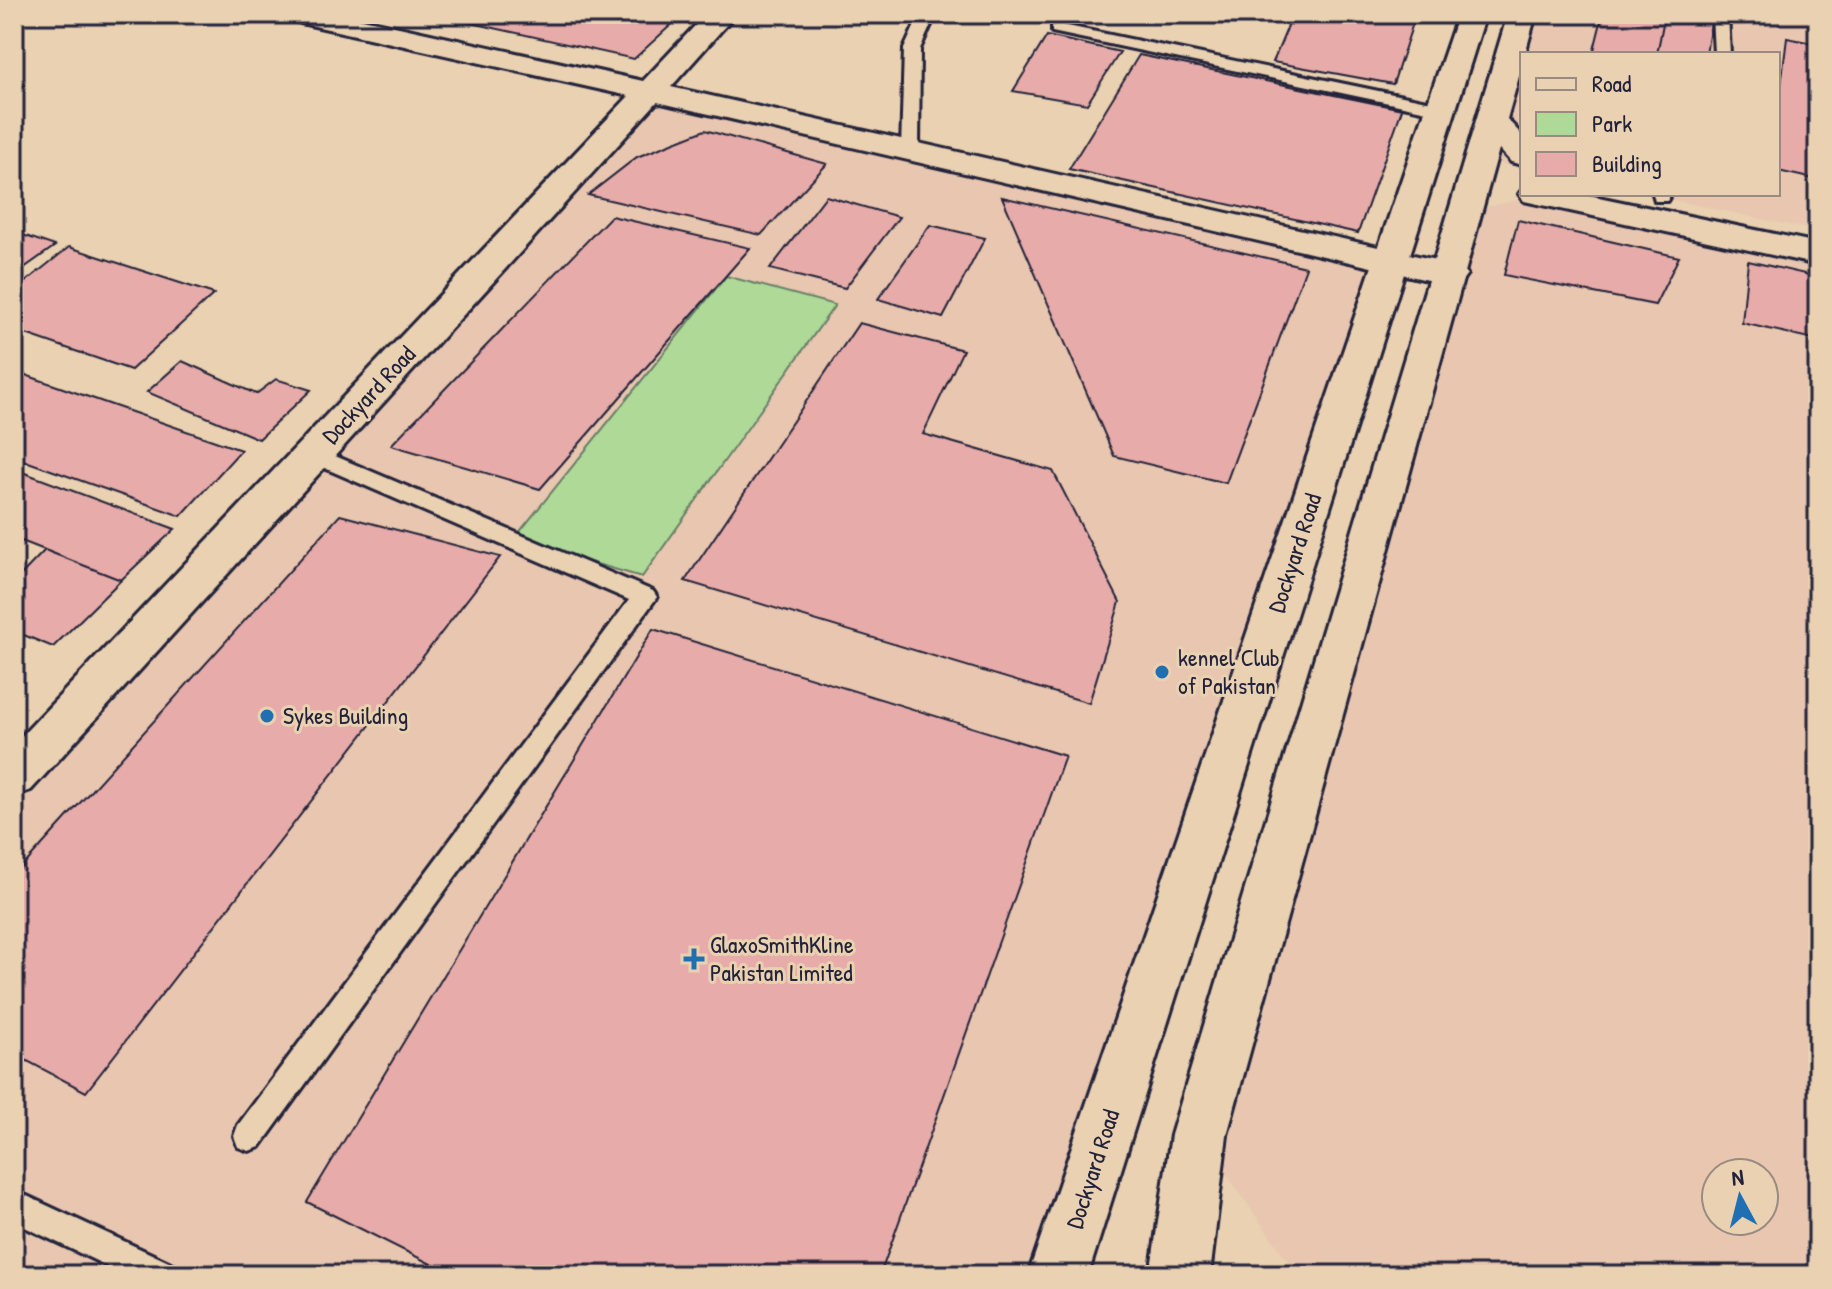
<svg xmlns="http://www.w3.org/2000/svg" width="1832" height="1289" font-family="'Patrick Hand',sans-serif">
	<rect width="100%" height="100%" fill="#e9d1b1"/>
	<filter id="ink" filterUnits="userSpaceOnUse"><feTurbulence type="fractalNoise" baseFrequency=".0125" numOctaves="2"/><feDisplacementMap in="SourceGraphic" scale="16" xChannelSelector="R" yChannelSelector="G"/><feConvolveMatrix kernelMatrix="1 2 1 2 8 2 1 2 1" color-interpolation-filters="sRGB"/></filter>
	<g filter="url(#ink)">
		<path fill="#e8c6af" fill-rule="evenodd" d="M1523 14H1818V231L1646 194H1778V54H1522V168L1482 160Z
			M649 90 1390 260 1058 1275H14V774Z
			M1553 198 1818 254V1275H1298L1199 1135 1465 220 1488 207 1518 200ZM1716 1173H1764V1221H1716Z"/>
		<path fill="#aed997" stroke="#687e69" stroke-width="2" d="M726 276 835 305 642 577 513 540Z"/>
		<path fill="#e7aca9" stroke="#22223b" stroke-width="2" d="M431 14H683L634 59Z
			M1293 14H1416L1393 84 1273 62Z
			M1603 14H1665L1657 54H1593Z
			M1665 14 1712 16 1706 54H1657Z
			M1047 36 1120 52 1087 104 1013 91Z
			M1787 38 1818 44V180L1778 171V110Z
			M1139 55 1402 109 1358 233 1069 169Z
			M705 130 827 164 761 235 588 195 637 157Z
			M826 196 899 217 845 288 770 269Z
			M1002 197 1306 267 1226 483 1114 456Z
			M611 216 750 248 540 489 391 445Z
			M1518 220 1679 257 1655 305 1504 275Z
			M930 225 985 238 943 318 878 299Z
			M14 232 55 246 14 275Z
			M69 247 214 294 131 370 14 330V291Z
			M1748 261 1818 277V340L1742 323Z
			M859 323 963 350 923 434 1053 471 1120 602 1089 703 685 581Z
			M182 361 256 394 276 379 311 390 259 439 147 392Z
			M14 371 241 450 181 516 14 457Z
			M14 469 175 529 121 580 14 538Z
			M340 515 500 557 86 1092 14 1054V876Z
			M45 550 121 580 53 647 14 631V582Z
			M653 629 1065 756 880 1275H453L307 1202Z"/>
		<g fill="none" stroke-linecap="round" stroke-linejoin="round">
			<defs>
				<path id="lane" d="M920 14H936L920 49 919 149 910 154 901 149 904 49Z
					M1712 14H1728L1730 54H1714Z
					M1058 24 1441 104 1449 109 1441 114 1052 32V26Z
					M1653 194H1671L1667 201H1655Z
					M314 447 653 591 657 597 260 1147 249 1151 238 1147 234 1136 238 1125 629 600 306 460 303 455 306 450Z
					M14 1190 173 1264 178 1275H126L14 1222Z"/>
				<path id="street" d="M287 14H340L643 81 706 14H736L671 87 1449 263 1461 266 1467 274 1461 282 1449 285 657 102 31 790 14 796V744L629 96 301 23 291 20Z"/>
				<path id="secondary" d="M1458 14H1486L1088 1275H1028Z
					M1508 14H1536L1525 54H1522V66L1507 119 1522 135V165L1511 162 1499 149 1227 1135 1210 1275H1150L1171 1135Z
					M1522 190V194H1584L1818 243V265L1524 201 1519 194Z"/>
			</defs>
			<use href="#lane" stroke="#22223b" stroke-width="6"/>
			<use href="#street" stroke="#22223b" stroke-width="6"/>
			<use href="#secondary" stroke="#22223b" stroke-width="6"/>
			<use href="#lane" fill="#e9d1b1" fill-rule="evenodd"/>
			<use href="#street" fill="#e9d1b1" fill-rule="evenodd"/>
			<use href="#secondary" fill="#e9d1b1" fill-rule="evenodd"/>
		</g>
	</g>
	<g fill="#1f6fb2" stroke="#e9d1b1" stroke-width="3">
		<circle cx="1162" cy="672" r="8"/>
		<circle cx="267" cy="716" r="8"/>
		<path d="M690 947h8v8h8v8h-8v8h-8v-8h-8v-8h8z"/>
	</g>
	<g text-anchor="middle" stroke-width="6" stroke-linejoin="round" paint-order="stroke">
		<g font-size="24" fill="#22223b" stroke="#e9d1b1">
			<text transform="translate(369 395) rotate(-47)" y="8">Dockyard Road</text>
			<text transform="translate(1295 553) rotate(-72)" y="8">Dockyard Road</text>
			<text transform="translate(1093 1169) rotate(-72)" y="8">Dockyard Road</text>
		</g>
		<g font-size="24" fill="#22223b" stroke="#e9d1b1" text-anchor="start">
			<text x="1178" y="666">kennel Club<tspan x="1178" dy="28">of Pakistan</tspan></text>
			<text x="283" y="724">Sykes Building</text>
			<text x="710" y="953">GlaxoSmithKline<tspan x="710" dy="28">Pakistan Limited</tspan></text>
		</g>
	</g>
	<rect width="1832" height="1289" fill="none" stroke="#e9d1b1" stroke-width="48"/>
	<rect x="24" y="24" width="1784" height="1241" fill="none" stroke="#22223b" stroke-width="3" filter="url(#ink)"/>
	<rect x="1520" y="52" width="260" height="144" fill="#e9d1b1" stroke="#998b82" stroke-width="2"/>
	<rect x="1536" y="78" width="40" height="12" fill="#e9d1b1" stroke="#998b82" stroke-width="2"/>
	<text x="1592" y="92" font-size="24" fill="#22223b">Road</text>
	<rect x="1536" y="112" width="40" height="24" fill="#aed997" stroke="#998b82" stroke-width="2"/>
	<text x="1592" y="132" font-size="24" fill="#22223b">Park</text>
	<rect x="1536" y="152" width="40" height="24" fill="#e7aca9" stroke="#998b82" stroke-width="2"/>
	<text x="1592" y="172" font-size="24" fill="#22223b">Building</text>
	<g transform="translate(1740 1197) rotate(353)"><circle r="38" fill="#e9d1b1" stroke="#998b82" stroke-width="2"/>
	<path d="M0-6L14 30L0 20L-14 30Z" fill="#1f6fb2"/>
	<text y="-12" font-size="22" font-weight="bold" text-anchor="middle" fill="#22223b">N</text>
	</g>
</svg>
